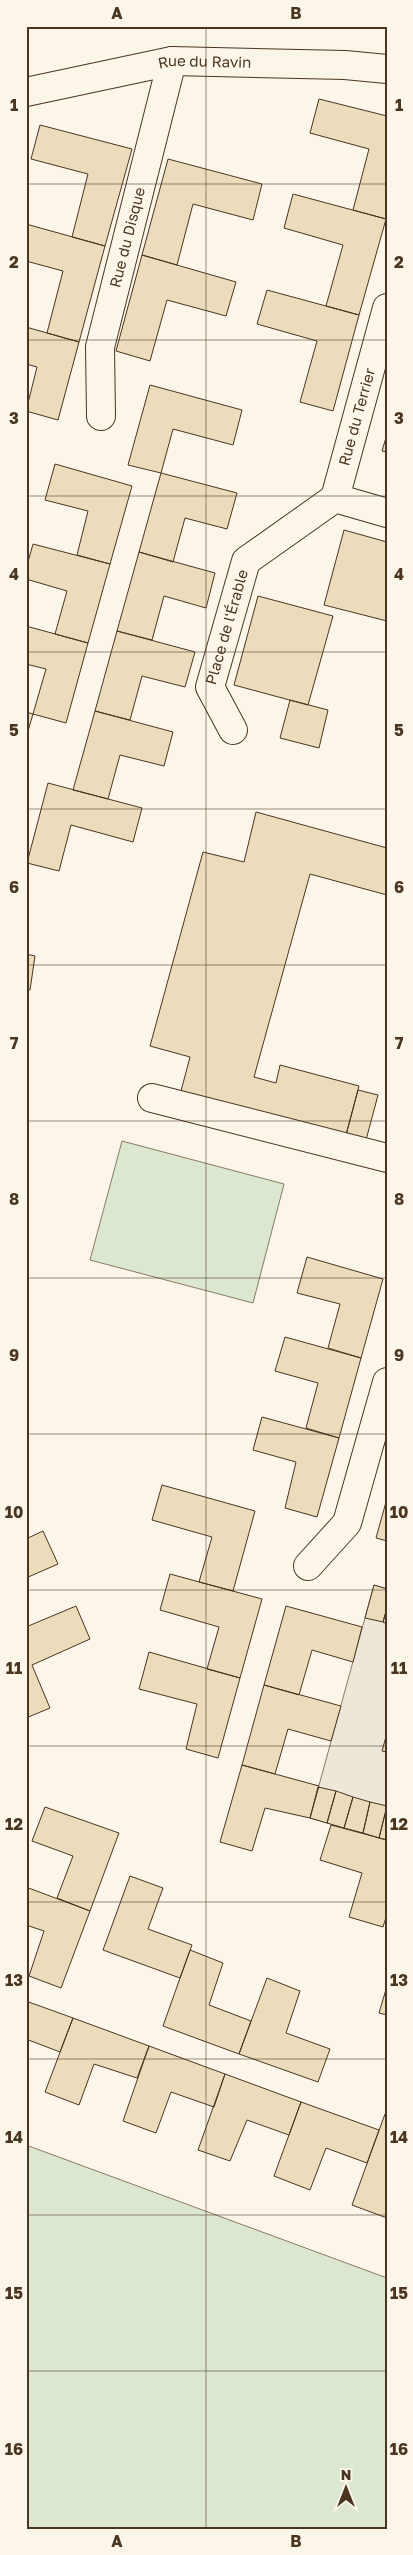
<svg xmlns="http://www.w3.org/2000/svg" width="413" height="2555" font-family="'Golos Text',sans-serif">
	<rect width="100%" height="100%" fill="#fbf6e9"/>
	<path fill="#dce7d0" stroke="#887966" d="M122 1141 284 1184 253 1303 90 1260Z
		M26 2145 387 2278V2529H26Z"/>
	<path fill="#ede7d9" stroke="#887966" d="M374 1585 387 1589V1840L310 1818Z"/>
	<path fill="#ecdcbc" stroke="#4a3520" d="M319 99 387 116 386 219 353 210 369 149 310 133Z
		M40 125 132 149 105 246 72 237 88 174 31 159Z
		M168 159 262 184 253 220 193 204 177 265 142 255Z
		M293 194 386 219 359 315 326 306 343 245 284 228Z
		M26 224 105 246 79 342 47 333 63 271 26 261Z
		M142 255 236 282 226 316 167 300 150 361 116 351Z
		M267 290 359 315 333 411 300 402 317 341 257 324Z
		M26 327 79 342 58 420 26 411 37 367 26 364Z
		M150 385 242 410 233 445 173 429 161 473 128 465Z
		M387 434V452L382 451Z
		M55 464 132 486 110 564 77 555 88 511 45 500Z
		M161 473 237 493 227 529 185 518 173 562 139 552Z
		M344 530 387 542V621L324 605Z
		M33 544 110 564 88 643 55 634 67 591 26 579V569Z
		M139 552 215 573 206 608 164 596 152 640 117 631Z
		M258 596 333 616 308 705 234 685Z
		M26 626 88 643 66 723 33 714 46 669 26 664Z
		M117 631 195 652 185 687 142 676 130 720 95 711Z
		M290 700 328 710 319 748 280 738Z
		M95 711 173 732 164 766 120 755 108 799 73 790Z
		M26 712 33 714 26 738Z
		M48 783 142 808 133 842 71 825 59 871 27 863Z
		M256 812 387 848V895L310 874 254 1077 276 1083 280 1065 359 1086 346 1135 181 1091 190 1057 150 1046 203 852 244 862Z
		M26 954 35 956 30 990 26 989Z
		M358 1090 378 1095 366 1140 346 1135Z
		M307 1257 383 1279 361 1358 328 1348 340 1304 297 1293Z
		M285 1337 361 1358 339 1438 306 1428 318 1383 275 1371Z
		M262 1417 339 1438 317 1517 285 1508 296 1462 253 1450Z
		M162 1485 255 1511 233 1591 199 1582 212 1537 152 1520Z
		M386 1502 387 1503V1541L376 1538Z
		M43 1531 58 1564 26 1578V1539Z
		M170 1574 262 1599 240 1678 207 1669 219 1627 160 1610Z
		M374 1585 387 1589V1608L383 1622 365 1618Z
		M76 1606 90 1639 32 1665 50 1708 26 1718V1627Z
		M286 1606 362 1627 353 1662 312 1650 299 1695 264 1685Z
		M387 1608V1624L383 1622Z
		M149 1652 240 1678 218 1758 186 1749 197 1704 139 1689Z
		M264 1685 341 1706 331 1741 288 1729 275 1774 242 1765Z
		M387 1733V1752L382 1751Z
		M242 1765 319 1786 310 1818 265 1808 252 1851 220 1842Z
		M318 1787 336 1791 327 1823 310 1818Z
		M336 1791 353 1797 344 1828 327 1823Z
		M353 1797 370 1802 363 1833 344 1828Z
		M370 1802 387 1806 379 1838 363 1833Z
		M387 1806V1840L379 1838Z
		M45 1807 119 1833 90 1911 57 1898 73 1856 32 1841Z
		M331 1825 387 1840V1914L383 1927 349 1917 362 1873 320 1860Z
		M130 1876 163 1888 148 1929 192 1945 180 1978 103 1950Z
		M26 1887 90 1911 61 1988 29 1976 44 1931 26 1925Z
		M190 1950 223 1963 209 2005 251 2021 239 2054 163 2026Z
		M267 1978 300 1991 286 2033 330 2049 318 2082 239 2054Z
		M387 1986V2015L379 2013Z
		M26 2001 73 2018 60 2052 26 2039Z
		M73 2018 149 2046 137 2078 94 2064 79 2105 45 2092Z
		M149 2046 225 2074 214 2107 171 2092 156 2133 123 2121Z
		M225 2074 301 2102 289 2135 247 2120 230 2161 198 2150Z
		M301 2102 379 2130 367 2163 326 2148 310 2190 274 2176Z
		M385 2114 387 2115V2218L352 2205Z"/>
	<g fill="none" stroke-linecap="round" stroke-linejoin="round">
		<defs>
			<g id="minor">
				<path id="s1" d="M26 92 172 61 345 65 387 69"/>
				<path id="s2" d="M101 416 100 347 172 61"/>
				<path id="s3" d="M335 498 387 308"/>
				<path id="s4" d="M233 730 210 687 246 561 335 498 387 513"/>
				<path d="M152 1098 387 1158"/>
				<path d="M308 1566 347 1523 387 1382"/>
			</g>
		</defs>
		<use href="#minor" stroke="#4a3520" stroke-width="30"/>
		<use href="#minor" stroke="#fbf6e9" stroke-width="28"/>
	</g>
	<path fill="none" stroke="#4a3520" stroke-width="1" stroke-opacity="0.55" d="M206 26V2529M26 184H387M26 340H387M26 496H387M26 652H387M26 809H387M26 965H387M26 1121H387M26 1278H387M26 1434H387M26 1590H387M26 1746H387M26 1902H387M26 2059H387M26 2215H387M26 2371H387"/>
	<g text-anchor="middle" stroke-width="4" stroke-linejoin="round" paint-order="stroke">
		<g font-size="15" fill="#4a3520" stroke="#fbf6e9">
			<text dy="5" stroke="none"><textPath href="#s1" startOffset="182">Rue du Ravin</textPath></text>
			<text dy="5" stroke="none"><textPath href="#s2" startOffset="182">Rue du Disque</textPath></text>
			<text dy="5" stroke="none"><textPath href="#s3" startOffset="84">Rue du Terrier</textPath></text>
			<text dy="5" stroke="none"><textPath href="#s4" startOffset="111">Place de l'Érable</textPath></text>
		</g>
	</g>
	<rect width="413" height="2555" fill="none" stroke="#fbf6e9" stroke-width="55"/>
	<g transform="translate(346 2488)" stroke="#fbf6e9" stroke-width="4" paint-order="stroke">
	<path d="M0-4L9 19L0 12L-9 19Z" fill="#4a3520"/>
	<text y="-8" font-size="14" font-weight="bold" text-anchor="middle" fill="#4a3520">N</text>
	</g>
	<rect x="28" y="28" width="358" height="2500" fill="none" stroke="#4a3520" stroke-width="2"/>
	<g font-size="16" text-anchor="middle" font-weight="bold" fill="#4a3520">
		<text x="117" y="19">A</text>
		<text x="296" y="19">B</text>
		<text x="14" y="111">1</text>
		<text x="399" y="111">1</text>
		<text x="14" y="268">2</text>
		<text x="399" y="268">2</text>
		<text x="14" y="424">3</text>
		<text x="399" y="424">3</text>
		<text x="14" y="580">4</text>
		<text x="399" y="580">4</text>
		<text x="14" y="736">5</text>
		<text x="399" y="736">5</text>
		<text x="14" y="893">6</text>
		<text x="399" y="893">6</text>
		<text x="14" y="1049">7</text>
		<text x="399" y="1049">7</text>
		<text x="14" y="1205">8</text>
		<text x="399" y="1205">8</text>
		<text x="14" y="1361">9</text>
		<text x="399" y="1361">9</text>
		<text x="14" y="1518">10</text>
		<text x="399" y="1518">10</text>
		<text x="14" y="1674">11</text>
		<text x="399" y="1674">11</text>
		<text x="14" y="1830">12</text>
		<text x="399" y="1830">12</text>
		<text x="14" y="1986">13</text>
		<text x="399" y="1986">13</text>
		<text x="14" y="2143">14</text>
		<text x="399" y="2143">14</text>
		<text x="14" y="2299">15</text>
		<text x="399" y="2299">15</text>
		<text x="14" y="2455">16</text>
		<text x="399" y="2455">16</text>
		<text x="117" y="2547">A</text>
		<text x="296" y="2547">B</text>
	</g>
</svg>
